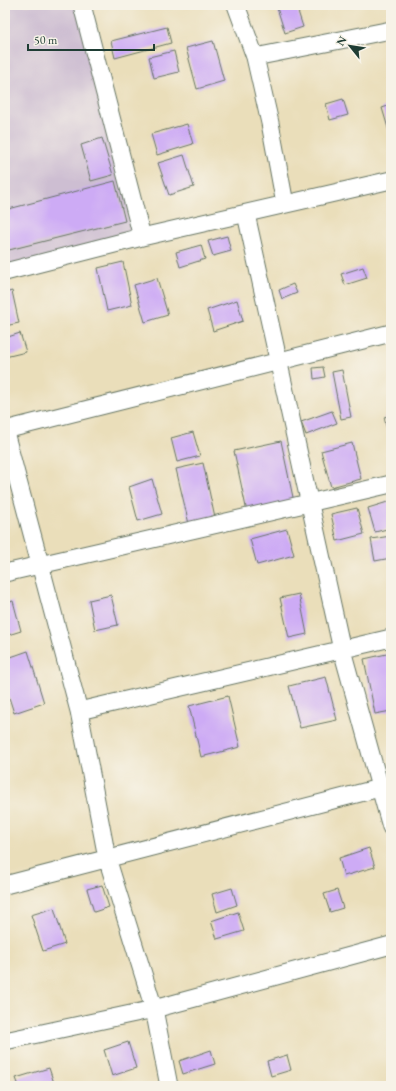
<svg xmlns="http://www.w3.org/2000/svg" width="396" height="1091" font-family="'EB Garamond',serif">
	<rect width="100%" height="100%" fill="#f7f3e8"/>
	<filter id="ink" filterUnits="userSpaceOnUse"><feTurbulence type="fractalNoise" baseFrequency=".025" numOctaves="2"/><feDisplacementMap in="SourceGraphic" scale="8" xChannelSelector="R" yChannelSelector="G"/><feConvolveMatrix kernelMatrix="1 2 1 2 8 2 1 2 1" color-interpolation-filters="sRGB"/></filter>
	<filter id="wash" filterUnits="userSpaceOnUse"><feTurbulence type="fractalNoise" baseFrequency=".012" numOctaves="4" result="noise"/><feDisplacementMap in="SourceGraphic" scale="16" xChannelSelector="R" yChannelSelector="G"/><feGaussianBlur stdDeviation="0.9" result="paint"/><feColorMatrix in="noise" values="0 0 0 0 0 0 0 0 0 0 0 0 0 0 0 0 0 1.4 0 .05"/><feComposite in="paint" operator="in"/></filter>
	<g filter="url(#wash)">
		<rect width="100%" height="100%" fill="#eadeba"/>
		<path fill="#cdbed2" d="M5 5H81L142 237 5 271Z"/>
		<g id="blocks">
			<path fill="#cdabf5" d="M288 5H296L303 27 285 33 277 8Z
				M167 27 171 43 115 58 111 41Z
				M213 41 224 81 197 89 186 48Z
				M174 51 179 72 154 78 149 57Z
				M343 99 348 115 330 120 326 104Z
				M391 105V138L382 108Z
				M187 124 193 144 157 155 151 134Z
				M102 138 113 175 91 181 81 145Z
				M184 155 194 187 169 195 158 163Z
				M115 181 125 221 5 251V210Z
				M227 236 231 251 213 256 208 241Z
				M201 245 205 259 180 267 176 252Z
				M123 262 132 305 107 311 98 268Z
				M363 267 367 278 345 285 341 274Z
				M157 278 168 315 145 322 134 285Z
				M293 284 297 293 282 299 279 290Z
				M12 291 19 323 5 326V293Z
				M237 300 243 321 213 331 207 310Z
				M20 333 26 352 5 357V338Z
				M323 367 325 377 314 379 313 368Z
				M342 370 351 417 341 419 332 372Z
				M332 411 337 423 306 435 301 422Z
				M391 415V442H390L384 417Z
				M193 432 200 456 177 462 171 438Z
				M281 441 294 502 247 512 234 451Z
				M352 443 361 479 331 487 321 451Z
				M203 463 215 518 189 524 176 469Z
				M152 479 162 514 138 521 129 487Z
				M391 501V528L375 532 368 508Z
				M357 508 364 534 337 541 331 514Z
				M287 529 294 555 257 565 250 539Z
				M391 536V558L375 561 371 539Z
				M299 594 307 634 289 638 280 598Z
				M111 595 118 625 95 630 89 600Z
				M13 601 21 631 5 636V603Z
				M28 651 44 703 14 713 5 685V659Z
				M391 653V711L375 714 364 659Z
				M326 677 337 720 300 728 289 686Z
				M228 696 240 747 201 757 189 706Z
				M369 848 375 867 344 876 339 858Z
				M102 885 109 907 94 912 87 889Z
				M232 888 237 905 217 912 212 894Z
				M337 890 343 908 330 912 324 894Z
				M54 908 65 944 43 951 31 915Z
				M238 912 244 931 217 939 211 921Z
				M128 1042 136 1068 112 1076 104 1050Z
				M211 1050 215 1064 183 1074 179 1061Z
				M287 1055 291 1070 271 1076 267 1061Z
				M49 1068 55 1086H19L16 1078Z"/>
		</g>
	</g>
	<g filter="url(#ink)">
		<use href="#blocks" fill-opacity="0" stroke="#667563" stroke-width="1"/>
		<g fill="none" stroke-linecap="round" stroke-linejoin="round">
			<defs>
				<path id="street" d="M82 5 142 237
					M236 5 255 57 270 123 285 204
					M255 57 391 30
					M246 214 342 650 391 827
					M5 272 142 237 391 180
					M5 430 391 333
					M5 432 79 711 107 858 154 1009 169 1086
					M5 573 391 484
					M79 711 391 638
					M5 885 391 785
					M5 1041 154 1009 391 945"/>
			</defs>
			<use href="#street" stroke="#667563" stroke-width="19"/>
			<use href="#street" stroke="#fff" stroke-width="17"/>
		</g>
	</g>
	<rect width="396" height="1091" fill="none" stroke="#f7f3e8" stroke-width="20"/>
	<g transform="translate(350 46) rotate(300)" stroke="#f7f3e8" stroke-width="3" paint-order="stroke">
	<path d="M0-3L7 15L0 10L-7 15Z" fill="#1f3d34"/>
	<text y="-6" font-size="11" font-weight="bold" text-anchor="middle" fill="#1f3d34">N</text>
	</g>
	<path d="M28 44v6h126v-6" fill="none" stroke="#1f3d34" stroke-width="2"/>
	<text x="34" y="44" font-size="12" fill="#1f3d34" stroke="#f7f3e8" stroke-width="3" paint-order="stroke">50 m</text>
</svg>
